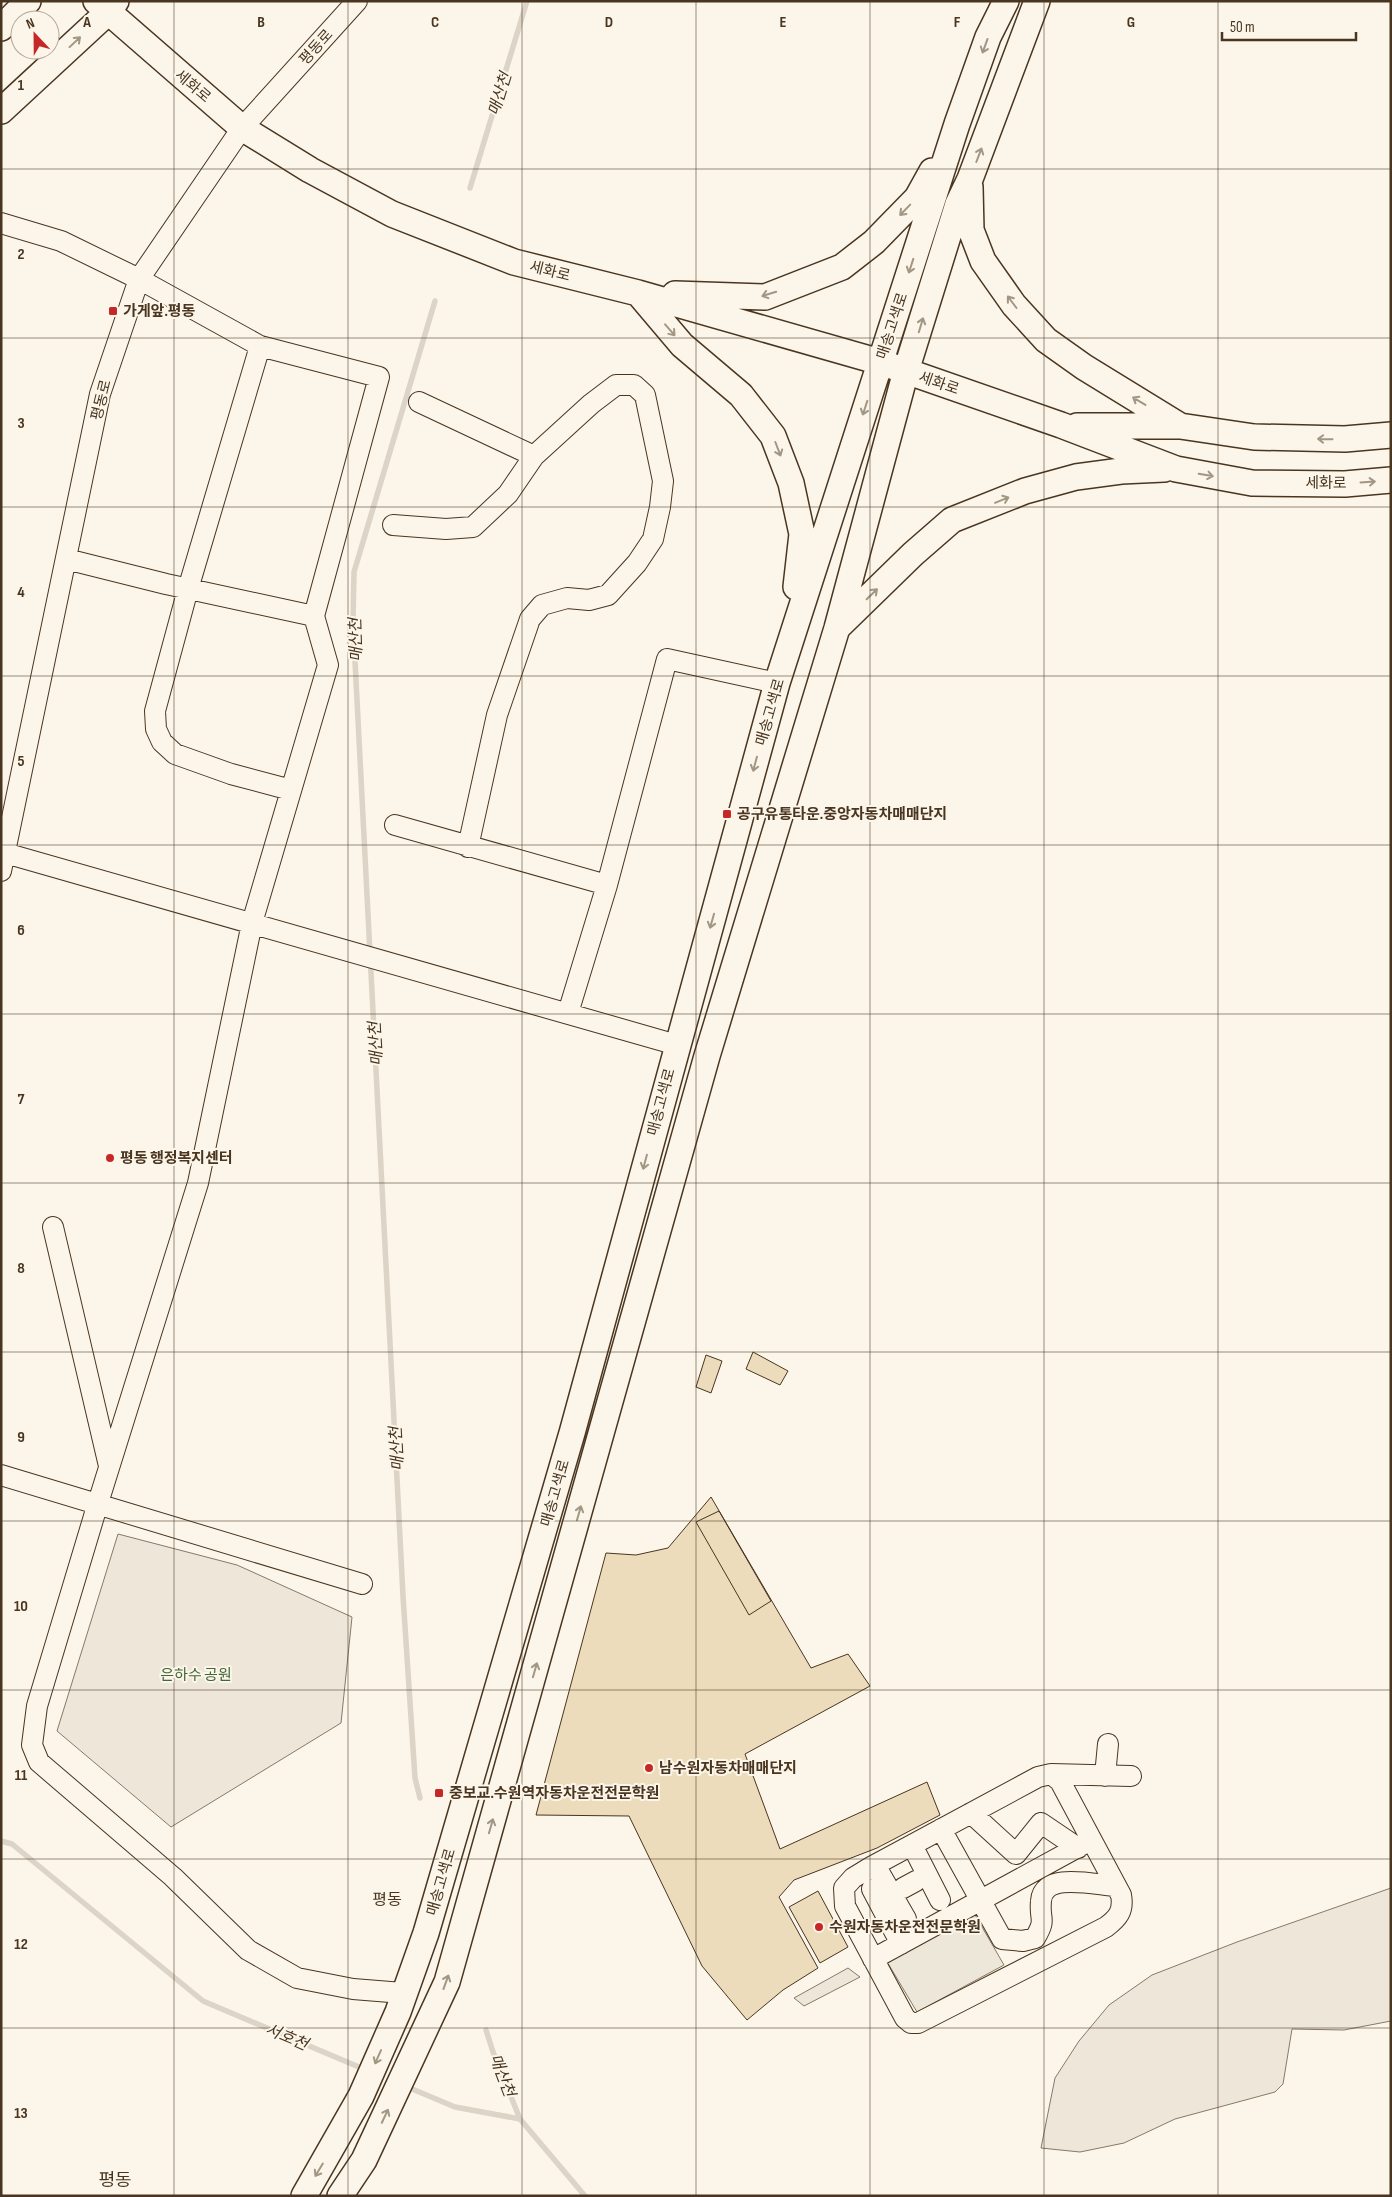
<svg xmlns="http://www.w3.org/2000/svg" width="1392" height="2197" font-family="'Sofia Sans Condensed','Noto Sans KR',sans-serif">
	<rect width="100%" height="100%" fill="#fbf6e9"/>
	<path fill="#ede6d9" stroke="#887966" d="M118 1534 237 1565 352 1617 341 1723 171 1827 57 1731Z
		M1391 1888V2021L1344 2030 1292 2029 1283 2084 1275 2092 1175 2119 1124 2143 1080 2152 1041 2148 1055 2078 1079 2041 1109 2005 1152 1975 1237 1942Z"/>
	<path fill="#ede7d9" stroke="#887966" d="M974 1913 1004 1965 917 2012 886 1960Z
		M848 1968 860 1977 804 2006 794 1998Z"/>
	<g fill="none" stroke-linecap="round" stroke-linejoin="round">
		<path stroke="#dcd4c6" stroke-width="5.5" d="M470 188 527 1
			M420 1798 415 1778 403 1596 353 622 354 572 435 301
			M1 1841 12 1844 203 2001 366 2070
			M486 2030 493 2052 520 2119
			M405 2086 455 2107 520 2119 585 2196"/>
	</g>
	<path fill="#ecdcbc" stroke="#4a3520" d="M753 1352 788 1371 780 1385 746 1369Z
		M706 1355 722 1361 711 1393 696 1387Z
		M711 1497 811 1668 848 1654 870 1686 745 1754 780 1849 927 1782 940 1815 877 1848 794 1880 779 1897 818 1968 783 1990 747 2020 702 1966 629 1816 536 1815 606 1553 636 1555 668 1548Z
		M719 1511 771 1601 749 1615 696 1522Z
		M818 1891 848 1947 820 1963 789 1907Z"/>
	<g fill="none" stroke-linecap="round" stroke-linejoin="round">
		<defs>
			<path id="minor" d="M1 223 61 241 139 279 260 346 379 377 314 616 166 584 66 559
				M260 346 188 589 155 711 156 729 162 742 175 754 231 774 291 790
				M393 525 446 529 473 527 508 494 534 456 419 402
				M314 616 328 665 252 923 198 1183 98 1503 37 1706 32 1745 39 1762 173 1877 248 1950 297 1978 353 1989 403 1993
				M395 825 607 885
				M468 847 497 715 530 619 542 605 567 598 589 600 608 595 637 563 653 539 660 507 663 481 645 395 634 385H616L591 404 534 456
				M1 854 5 853 677 1045
				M1 871 100 394 139 279 242 128 357 1
				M568 1013 607 885 667 659 777 683
				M53 1227 109 1466
				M1 1475 362 1584
				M1051 1774 1060 1781 1121 1895C1124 1911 1118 1918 1106 1927L918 2023H911L905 2018 845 1906 844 1888 853 1878 871 1867 1038 1777Z
				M1051 1774 1131 1776
				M1105 1776 1108 1744
				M971 1813 1016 1854 1041 1823 1078 1848
				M941 1829 1002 1939 1023 1941 1035 1938C1047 1918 1039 1921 1041 1901 1043 1871 1095 1885 1116 1886
				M912 1845 940 1900
				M875 1865 906 1919
				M903 1888 916 1881
				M872 1889 901 1944
				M873 1959 1091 1840"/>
			<path id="major" d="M96 1 242 128 310 170 392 214 514 262 638 293 880 362 1061 425 1176 469 1252 483 1345 484 1391 480
				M1 28 28 1
				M1 111 107 13 116 1
				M970 187 971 230 983 261 1014 305 1046 340 1084 367 1180 426
				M638 293 682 345 741 395 773 436 791 483 802 534 796 587
				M675 294 765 297 842 267 874 242 917 198 932 171
				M1077 426H1180L1254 437 1345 439 1391 435
				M837 628 913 554 952 520 1025 491 1076 477 1121 471 1164 469
				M304 2196 361 2096 398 2012 426 1933 572 1433 777 683 957 124 988 37 1006 1
				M340 2196 364 2160 447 1982 707 1056 837 628 906 371 958 204 970 179 1037 1"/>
		</defs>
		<use href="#minor" stroke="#4a3520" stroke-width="22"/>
		<use href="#major" stroke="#4a3520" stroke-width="28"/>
		<use href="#minor" stroke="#fbf6e9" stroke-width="20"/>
		<use href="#major" stroke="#fbf6e9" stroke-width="25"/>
	</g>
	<defs><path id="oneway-shaft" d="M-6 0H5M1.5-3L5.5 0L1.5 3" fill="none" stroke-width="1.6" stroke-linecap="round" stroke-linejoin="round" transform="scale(1.25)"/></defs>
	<g stroke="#a29684">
		<use href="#oneway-shaft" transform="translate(75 42) rotate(-43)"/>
		<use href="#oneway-shaft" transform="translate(985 46) rotate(110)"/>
		<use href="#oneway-shaft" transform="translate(979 155) rotate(-69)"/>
		<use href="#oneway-shaft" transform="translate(905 210) rotate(134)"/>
		<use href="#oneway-shaft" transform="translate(911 266) rotate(108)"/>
		<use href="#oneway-shaft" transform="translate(769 294) rotate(163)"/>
		<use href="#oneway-shaft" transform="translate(1012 302) rotate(-127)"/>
		<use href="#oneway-shaft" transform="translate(921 325) rotate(-73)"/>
		<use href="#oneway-shaft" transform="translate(670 330) rotate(49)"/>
		<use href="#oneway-shaft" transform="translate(1139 401) rotate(-149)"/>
		<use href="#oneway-shaft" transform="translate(865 408) rotate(108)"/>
		<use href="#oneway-shaft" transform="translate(1325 439) rotate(-179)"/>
		<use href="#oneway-shaft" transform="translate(778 449) rotate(69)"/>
		<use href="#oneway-shaft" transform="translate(1206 475) rotate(10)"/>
		<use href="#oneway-shaft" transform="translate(1368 482) rotate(-4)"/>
		<use href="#oneway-shaft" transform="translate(1002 500) rotate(-22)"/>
		<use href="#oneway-shaft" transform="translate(872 594) rotate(-44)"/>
		<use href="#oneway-shaft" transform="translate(755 764) rotate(105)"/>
		<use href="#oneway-shaft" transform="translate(712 921) rotate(106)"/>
		<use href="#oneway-shaft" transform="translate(645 1162) rotate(105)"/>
		<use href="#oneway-shaft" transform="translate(579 1513) rotate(-74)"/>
		<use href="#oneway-shaft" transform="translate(535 1670) rotate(-74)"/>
		<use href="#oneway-shaft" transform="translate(491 1826) rotate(-74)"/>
		<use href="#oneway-shaft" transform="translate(446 1982) rotate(-70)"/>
		<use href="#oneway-shaft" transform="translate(378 2057) rotate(114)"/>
		<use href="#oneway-shaft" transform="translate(385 2116) rotate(-65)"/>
		<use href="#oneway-shaft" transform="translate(319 2170) rotate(121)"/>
	</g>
	<path fill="none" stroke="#4a3520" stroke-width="1" stroke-opacity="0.55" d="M174 1V2196M348 1V2196M522 1V2196M696 1V2196M870 1V2196M1044 1V2196M1218 1V2196M1 169H1391M1 338H1391M1 507H1391M1 676H1391M1 845H1391M1 1014H1391M1 1183H1391M1 1352H1391M1 1521H1391M1 1690H1391M1 1859H1391M1 2028H1391"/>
	<g fill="#c62828" stroke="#fbf6e9" stroke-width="2">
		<rect x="108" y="306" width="10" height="10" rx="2.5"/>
		<rect x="722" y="809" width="10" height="10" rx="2.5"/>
		<circle cx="110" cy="1158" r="5"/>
		<circle cx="649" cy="1768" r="5"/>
		<rect x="434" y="1788" width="10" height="10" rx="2.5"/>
		<circle cx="819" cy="1927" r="5"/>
	</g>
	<g text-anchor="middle" stroke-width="4" stroke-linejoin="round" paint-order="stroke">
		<g font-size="15" fill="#4a3520" stroke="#fbf6e9">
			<text transform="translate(316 47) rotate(-48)" y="5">평동로</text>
			<text transform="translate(193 86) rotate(40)" y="5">세화로</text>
			<text transform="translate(550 271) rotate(14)" y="5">세화로</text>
			<text transform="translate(892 326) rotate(-72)" y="5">매송고색로</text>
			<text transform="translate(939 383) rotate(19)" y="5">세화로</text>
			<text transform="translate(101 400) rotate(-76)" y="5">평동로</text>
			<text x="1326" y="488">세화로</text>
			<text transform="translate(770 712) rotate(-74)" y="5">매송고색로</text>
			<text transform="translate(661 1102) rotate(-75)" y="5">매송고색로</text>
			<text transform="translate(555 1493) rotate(-74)" y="5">매송고색로</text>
			<text transform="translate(441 1882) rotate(-74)" y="5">매송고색로</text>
		</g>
		<g font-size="15" font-weight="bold" fill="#4a3520" stroke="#fbf6e9" text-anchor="start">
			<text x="123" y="316">가게앞.평동</text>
			<text x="737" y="819">공구유통타운.중앙자동차매매단지</text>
			<text x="120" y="1163">평동 행정복지센터</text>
			<text x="659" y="1773">남수원자동차매매단지</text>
			<text x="449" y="1798">중보교.수원역자동차운전전문학원</text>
			<text x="829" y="1932">수원자동차운전전문학원</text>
		</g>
		<g font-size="15" fill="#436837" stroke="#fbf6e9">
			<text x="196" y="1680">은하수 공원</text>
		</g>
		<g font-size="16" font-style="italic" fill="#4a3520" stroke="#fbf6e9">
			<text transform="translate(499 94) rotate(-73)" y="6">매산천</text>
			<text transform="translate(355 640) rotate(-92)" y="6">매산천</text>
			<text transform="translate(375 1044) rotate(-93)" y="6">매산천</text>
			<text transform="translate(396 1449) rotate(-93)" y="6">매산천</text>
			<text transform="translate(287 2036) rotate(23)" y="6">서호천</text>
			<text transform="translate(503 2075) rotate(69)" y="6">매산천</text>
		</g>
		<g font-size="16" fill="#4a3520" stroke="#fbf6e9">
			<text x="387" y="1905">평동</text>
		</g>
		<g font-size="18" fill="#4a3520" stroke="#fbf6e9">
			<text x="115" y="2186">평동</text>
		</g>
	</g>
	<g font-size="16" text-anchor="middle" font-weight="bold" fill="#4a3520" stroke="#fbf6e9" stroke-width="4" stroke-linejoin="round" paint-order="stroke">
		<text x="87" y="27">A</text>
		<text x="261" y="27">B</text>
		<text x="435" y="27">C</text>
		<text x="609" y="27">D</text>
		<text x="783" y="27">E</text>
		<text x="957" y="27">F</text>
		<text x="1131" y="27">G</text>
		<text x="21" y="90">1</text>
		<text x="21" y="259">2</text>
		<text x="21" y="428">3</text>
		<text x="21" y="597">4</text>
		<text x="21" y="766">5</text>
		<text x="21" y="935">6</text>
		<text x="21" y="1104">7</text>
		<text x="21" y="1273">8</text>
		<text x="21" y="1442">9</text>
		<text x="21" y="1611">10</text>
		<text x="21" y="1780">11</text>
		<text x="21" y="1949">12</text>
		<text x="21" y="2118">13</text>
	</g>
	<rect width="1392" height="2197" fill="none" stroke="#4a3520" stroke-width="5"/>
	<g transform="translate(35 35) rotate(338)"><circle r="24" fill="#fbf6e9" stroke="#b4a999"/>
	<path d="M0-4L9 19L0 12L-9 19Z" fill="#c62828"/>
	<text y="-8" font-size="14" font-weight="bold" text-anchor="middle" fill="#4a3520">N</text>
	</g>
	<path d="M1222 32v8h134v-8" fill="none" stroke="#4a3520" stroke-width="2.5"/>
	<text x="1230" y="32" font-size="15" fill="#4a3520" stroke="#fbf6e9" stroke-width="4" paint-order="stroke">50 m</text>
</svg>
